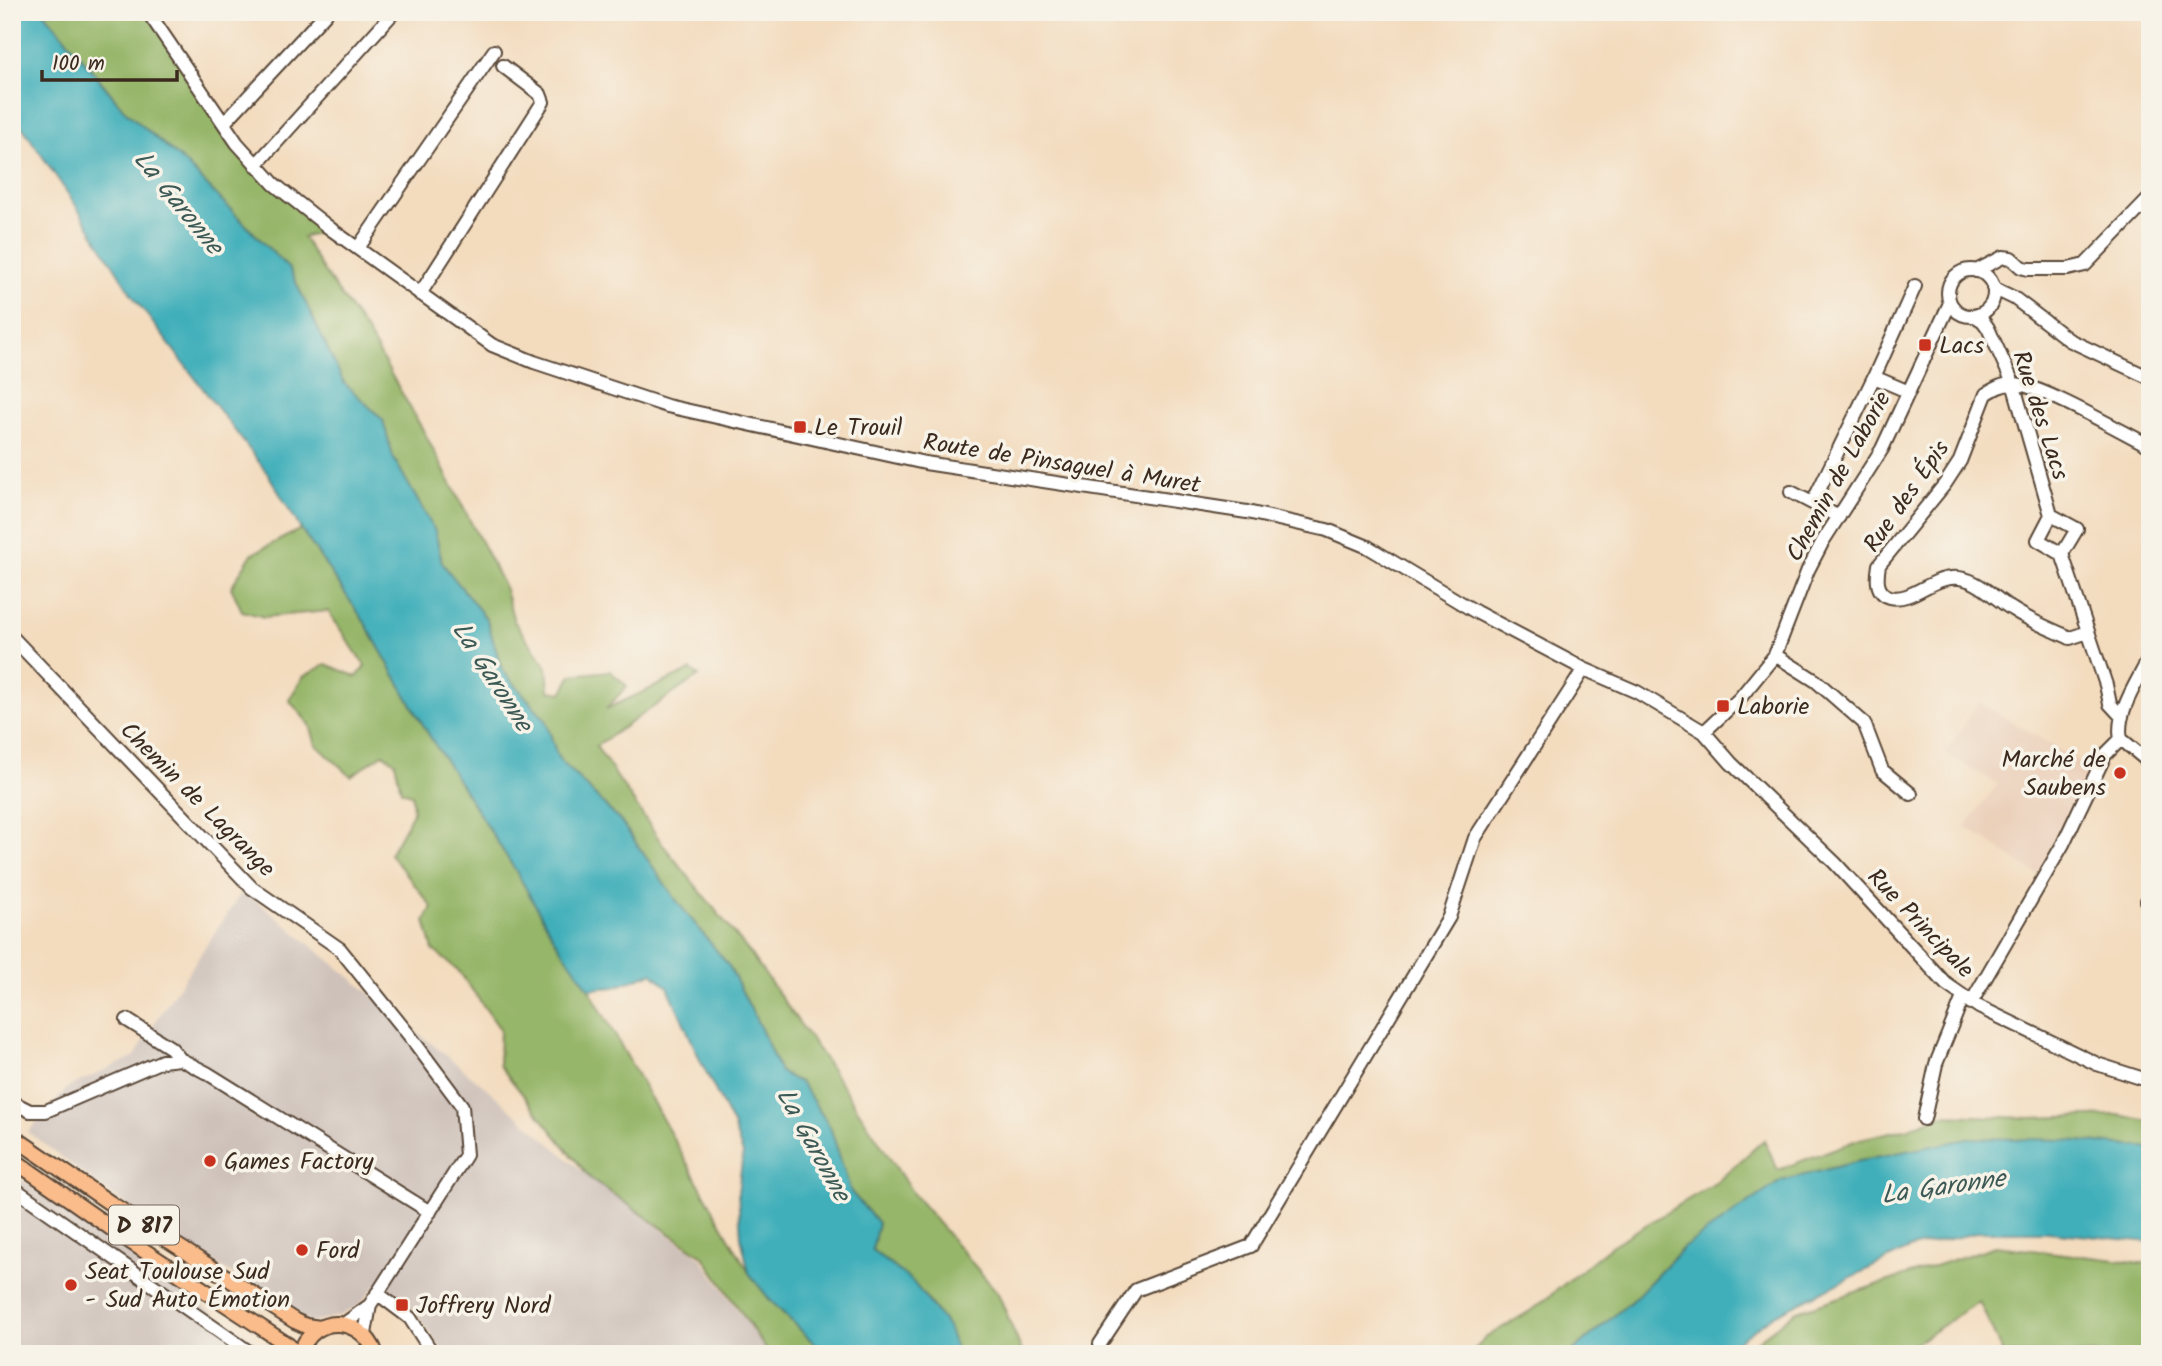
<svg xmlns="http://www.w3.org/2000/svg" width="2162" height="1366" font-family="Kalam,sans-serif">
	<rect width="100%" height="100%" fill="#f7f3e8"/>
	<filter id="ink" filterUnits="userSpaceOnUse"><feTurbulence type="fractalNoise" baseFrequency=".0143" numOctaves="2"/><feDisplacementMap in="SourceGraphic" scale="14" xChannelSelector="R" yChannelSelector="G"/><feConvolveMatrix kernelMatrix="1 2 1 2 8 2 1 2 1" color-interpolation-filters="sRGB"/></filter>
	<filter id="wash" filterUnits="userSpaceOnUse"><feTurbulence type="fractalNoise" baseFrequency=".00686" numOctaves="4" result="noise"/><feDisplacementMap in="SourceGraphic" scale="28" xChannelSelector="R" yChannelSelector="G"/><feGaussianBlur stdDeviation="1.57" result="paint"/><feColorMatrix in="noise" values="0 0 0 0 0 0 0 0 0 0 0 0 0 0 0 0 0 1.4 0 .05"/><feComposite in="paint" operator="in"/></filter>
	<g filter="url(#wash)">
		<rect width="100%" height="100%" fill="#f3dbbe"/>
		<path fill="#eaceb7" d="M1979 702 2093 770 2037 875 1966 826 1998 784 1945 754Z"/>
		<path fill="#cec1ba" d="M243 890 485 1087 590 1178 701 1258 768 1354H445L417 1314 378 1283 358 1306 339 1316 311 1322 292 1313 164 1230 111 1194 28 1132 67 1088 135 1056 154 1024Z
			M12 1173 262 1346 267 1354H12Z"/>
		<path fill="#96b669" stroke="#687044" stroke-width="2" d="M44 12H148L237 143 332 230 303 237 323 270 367 332 424 432 504 586 514 621 547 667 549 691 562 693 572 675 610 671 627 686 606 709 691 670 699 676 596 746 663 845 749 952 822 1055 914 1195 998 1293 1023 1354H958C939 1303 914 1282 872 1250L878 1223 851 1192 830 1127 801 1083 780 1072 761 1029 729 966 679 904 621 822 558 758 545 719 502 670 487 620 442 563 435 531 393 457 383 420 344 383 290 270 184 162 125 111Z
			M301 529 364 621 429 735 516 871 562 949 589 989 749 1273 770 1300 825 1354H769L704 1257 590 1178 499 1065 500 1029 458 970 433 950 425 921 432 907 390 854 413 813 412 794 401 791 395 762 383 754 351 776 316 745 310 725 289 700 303 677 326 664 357 677 365 666 328 611 264 617 242 611 231 587 252 554Z
			M1941 1115 2029 1118 2118 1115 2150 1121V1148L2066 1140 1683 1248 1635 1298 1569 1354H1471L1485 1338 1535 1308 1611 1246 1717 1182 1764 1140 1778 1170 1860 1139 1909 1128Z
			M1995 1246 2150 1264V1354H2003L1979 1301 1899 1354H1740L1795 1312Z"/>
		<path fill="#3fafba" stroke="#3d6c6c" stroke-width="2" d="M12 12H44L125 111 184 162 290 270 344 383 383 420 393 457 435 531 442 563 487 620 502 670 545 719 558 758 621 822 679 904 729 966 761 1029 780 1072 801 1083 830 1127 851 1192 878 1223 872 1250 913 1282 948 1327 958 1354H825L770 1300 749 1273 741 1237 738 1192 743 1154 733 1125 701 1062 668 987 652 973 615 987 589 989 554 938 516 871 429 735 364 621 301 529 268 474 134 298 75 204 12 112Z
			M1973 1138 2066 1140 2150 1148V1242L2048 1232H1980L1911 1248 1774 1315 1720 1354H1569L1635 1298 1683 1248 1781 1181 1871 1158Z"/>
	</g>
	<g filter="url(#ink)">
		<g fill="none" stroke-linecap="round" stroke-linejoin="round">
			<defs>
				<path id="minor" d="M148 12 237 143 274 184 332 230 492 345 534 362 667 406 925 463 1247 512 1327 530 1368 547 1476 612 1584 669 1637 692 1704 732 1731 763 1835 863 1946 984 1979 1007 2097 1064 2150 1081
					M224 123 327 12
					M256 165 394 12
					M358 248 494 51
					M1948 293a23 23 0 1 1 46 0a23 23 0 1 1-46 0Z
					M1976 271 2003 257 2011 258 2021 267 2028 269H2068L2085 265 2150 198
					M1993 288 2014 298 2069 340 2150 378
					M420 294 543 102 540 94 503 66
					M1975 316 1983 321 1988 328 2013 383 2051 515 2038 540 2062 554 2106 685 2110 704 2122 717
					M1874 377 1915 286
					M1791 492 1839 517
					M1813 502 1874 377 1909 392
					M2051 515 2077 529 2062 554
					M2088 632 2070 638C2051 629 2030 621 2012 609 1992 597 1976 576 1951 578 1930 579 1911 602 1890 597 1875 593 1877 577 1879 565L1945 484 1960 461 1986 394C1994 389 2002 384 2012 384 2034 381 2124 433 2150 446
					M12 637 252 888 340 949 409 1035 462 1106 466 1155 370 1305 344 1324
					M1775 655 1816 681 1864 723 1882 770 1911 794
					M1704 732 1740 698 1775 655 1808 570 1823 541 1882 449 1950 303
					M2121 739C2115 712 2139 680 2150 656
					M2121 739 2150 763
					M2150 898 2147 901 2150 904
					M1971 1003 2063 844 2105 755 2121 739
					M127 1020 171 1048 180 1059
					M12 1102 30 1111H46L162 1061 180 1059 207 1073 430 1212
					M1924 1119 1936 1064 1963 997
					M12 1187 252 1354
					M377 1293 410 1318 433 1354
					M365 1334 370 1305
					M1100 1344 1136 1290 1251 1246 1449 917 1475 838 1584 669"/>
				<path id="major" d="M12 1136 110 1203 295 1321 306 1326 320 1328
					M12 1159 134 1244 288 1345 297 1354
					M300 1354C313 1312 362 1316 376 1354"/>
			</defs>
			<use href="#minor" stroke="#574536" stroke-width="16"/>
			<use href="#major" stroke="#574536" stroke-width="18"/>
			<use href="#minor" stroke="#fff" stroke-width="12"/>
			<use href="#major" stroke="#fabc8b" stroke-width="14"/>
		</g>
	</g>
	<g fill="#c8321e" stroke="#f7f3e8" stroke-width="2.5">
		<rect x="1918" y="338" width="14" height="14" rx="3.5"/>
		<rect x="793" y="420" width="14" height="14" rx="3.5"/>
		<rect x="1716" y="699" width="14" height="14" rx="3.5"/>
		<circle cx="2120" cy="773" r="7"/>
		<circle cx="210" cy="1161" r="7"/>
		<circle cx="302" cy="1250" r="7"/>
		<circle cx="71" cy="1285" r="7"/>
		<rect x="395" y="1298" width="14" height="14" rx="3.5"/>
	</g>
	<g text-anchor="middle" stroke-width="7" stroke-linejoin="round" paint-order="stroke">
		<rect fill="#f7f3e8" stroke="#73665b" stroke-width="2" x="109" y="1205.5" width="70" height="39" rx="5"/>
		<g font-size="23" font-weight="bold" fill="#3b2a1e">
			<text x="144" y="1233">D 817</text>
		</g>
		<g font-size="24" fill="#3b2a1e" stroke="#f7f3e8" text-anchor="start">
			<text x="1939" y="353">Lacs</text>
			<text x="814" y="435">Le Trouil</text>
			<text x="1737" y="714">Laborie</text>
			<text x="2106" y="767" text-anchor="end">Marché de<tspan x="2106" dy="28">Saubens</tspan></text>
			<text x="224" y="1169">Games Factory</text>
			<text x="316" y="1258">Ford</text>
			<text x="85" y="1279">Seat Toulouse Sud<tspan x="85" dy="28">- Sud Auto Émotion</tspan></text>
			<text x="416" y="1313">Joffrery Nord</text>
		</g>
		<g font-size="24" fill="#3b2a1e" stroke="#f7f3e8">
			<text transform="translate(2041 415) rotate(72)" y="8">Rue des Lacs</text>
			<text transform="translate(1062 463) rotate(9)" y="8">Route de Pinsaguel à Muret</text>
			<text transform="translate(1838 476) rotate(-61)" y="8">Chemin de Laborie</text>
			<text transform="translate(1906 496) rotate(-55)" y="8">Rue des Épis</text>
			<text transform="translate(198 799) rotate(45)" y="8">Chemin de Lagrange</text>
			<text transform="translate(1921 923) rotate(46)" y="8">Rue Principale</text>
		</g>
		<g font-size="26" font-style="italic" fill="#3c5955" stroke="#f7f3e8">
			<text transform="translate(179 202) rotate(51)" y="9">La Garonne</text>
			<text transform="translate(493 676) rotate(57)" y="9">La Garonne</text>
			<text transform="translate(814 1144) rotate(61)" y="9">La Garonne</text>
			<text transform="translate(1943 1186) rotate(-8)" y="9">La Garonne</text>
		</g>
	</g>
	<rect width="2162" height="1366" fill="none" stroke="#f7f3e8" stroke-width="42"/>
	<path d="M42 70v10h135v-10" fill="none" stroke="#3b2a1e" stroke-width="3.5"/>
	<text x="52" y="70" font-size="21" fill="#3b2a1e" stroke="#f7f3e8" stroke-width="5" paint-order="stroke">100 m</text>
</svg>
